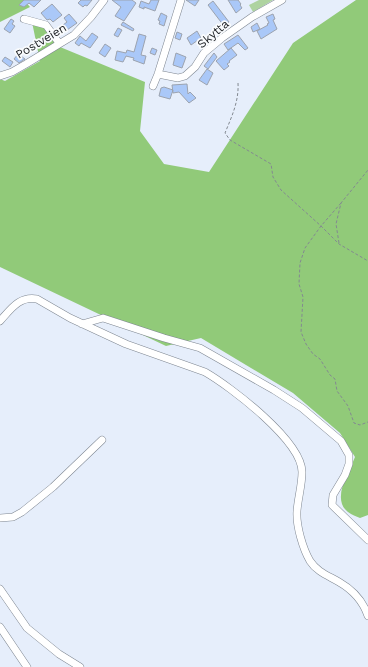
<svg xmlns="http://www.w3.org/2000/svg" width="368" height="667" font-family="'Work Sans',sans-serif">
	<rect width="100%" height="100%" fill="#e6eefb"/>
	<path fill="#aed3a0" d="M259 0H273L253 12 249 5Z"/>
	<path fill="#91ca79" d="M0 0H24L30 7 0 22Z
		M356 0H368V515L360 518C356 516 352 515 348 512 331 499 349 472 355 457L340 433 293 393 201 338 166 346 0 267V79L5 81 40 61 32 22 38 20 60 47 145 82 140 131 164 164 209 172 293 43Z"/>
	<path fill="#aac8f8" stroke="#9ca3af" d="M24 0H41L34 7 29 3 24 7 19 5Z
		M81 0H92L87 6 85 5 83 7 78 3Z
		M112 0H132L136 3 124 21 115 16 121 7Z
		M151 0H159L155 11 144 7V9L139 7 141 1 149 4Z
		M186 0H199L195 6Z
		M228 0H238L241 4 240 5 242 8 236 13Z
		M213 1 229 22 224 26 208 5Z
		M52 4 62 15 53 22 50 19 47 20 41 13Z
		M161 13 167 16 164 26 159 24 160 21 158 20Z
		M69 14 77 23 67 30 63 25 67 22 64 18Z
		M273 14 275 19 273 20 277 29 261 39 257 31 268 25 267 24 269 23 266 17Z
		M11 19 14 21 12 24 15 26 10 33 4 29Z
		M123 22 134 29 133 31 121 25Z
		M257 23 260 29 253 32 251 27Z
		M118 28 122 30 118 37 114 35Z
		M197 31 201 38 191 45 187 38Z
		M177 32 182 34 180 40 175 38Z
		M92 33 98 37 90 48 81 43 79 46 75 43 80 36 86 41Z
		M139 34 146 36 141 55 146 56 144 64 133 60 134 58 126 56 123 62 115 60 117 51 126 53 127 50 134 52Z
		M238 35 248 48 245 50 238 43 228 50 224 44Z
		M105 44 111 48 105 57 99 53Z
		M152 48 157 50 155 55 150 53Z
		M231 48 237 55 229 61 230 62 227 64 229 66 224 70 216 61Z
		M176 53 186 57 182 68 173 65Z
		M214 53 217 57 208 69 204 66Z
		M18 54 25 59 19 63 14 59Z
		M5 57 13 62 10 67 2 61Z
		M207 69 213 73 207 85 199 80Z
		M187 84 188 94 190 92 196 98 189 103 179 92 173 93 172 85Z
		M164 87 173 90 170 99 159 96 161 88Z"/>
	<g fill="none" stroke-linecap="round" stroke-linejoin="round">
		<defs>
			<path id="minor" d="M24 19 46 25 59 43
				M158 74 178 78 185 76 195 67 204 53 222 38 252 17 282 0
				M0 76 12 72 26 64 74 35 91 17 104 0
				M153 86 158 74 181 0
				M0 321C11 309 19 296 37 299L70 318 126 344 205 372C231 387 302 441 302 472 302 485 298 498 297 511 296 526 303 549 310 561 317 572 329 576 339 582 353 590 363 601 368 616
				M82 324 103 318 164 338 200 348 274 390 302 408 341 441 349 455V464L345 475 333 495 332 505 368 540
				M0 518 13 517 22 512 53 487 102 440
				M0 589 27 628 59 654 80 667
				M0 627 27 667"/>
		</defs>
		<use href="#minor" stroke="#7e8691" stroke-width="8"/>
		<path stroke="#838991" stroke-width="1" stroke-dasharray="3 2" stroke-linecap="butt" d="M238 83C239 101 232 116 225 133L230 140 271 164 273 177 281 190 321 226 339 244 368 261
			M341 203 321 226 305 248 300 263 299 284 303 297 301 332 306 344 313 354 320 359 330 375 335 379 337 391 348 406 354 423 360 425 368 422
			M339 243 336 224 341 203 368 170"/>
		<use href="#minor" stroke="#fff" stroke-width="7"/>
	</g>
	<g text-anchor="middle" stroke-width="3.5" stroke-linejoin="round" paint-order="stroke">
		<g font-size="12" fill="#212428" stroke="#f9fbfd">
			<text transform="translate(213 34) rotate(-40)" y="4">Skytta</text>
			<text transform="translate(41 41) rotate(-31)" y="4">Postveien</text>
		</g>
	</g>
</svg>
